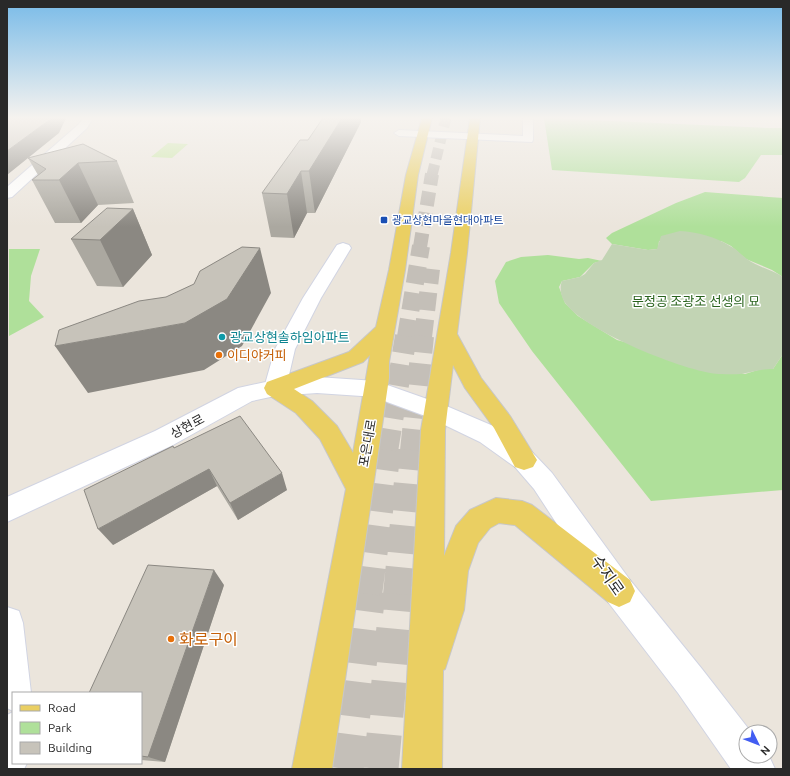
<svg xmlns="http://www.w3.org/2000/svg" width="790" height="776" font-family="Ubuntu,'Noto Sans KR',sans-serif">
	<rect width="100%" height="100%" fill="#ebe5dc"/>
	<path fill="#afe09a" d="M544 118 768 128H783V155H761L745 178 739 182 552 170Z
		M705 192 783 198V277L772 270 746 259 731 246 721 241H659L658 249 648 250 612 244 606 238 612 233 676 203Z
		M9 249H40L31 276 29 301 44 317 9 336Z
		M548 255 579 259 588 258 602 261 594 263 580 277 562 281 559 287 565 303 578 316 617 340 745 374 761 369H773L783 354V490L651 501 532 351 499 303 495 281 506 262 521 257Z"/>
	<path fill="#c2d4b4" d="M680 231C697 232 716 237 730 246 737 249 741 255 747 259 758 267 772 270 783 277V354L773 369C763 369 756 371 746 373 738 375 727 374 719 374 685 372 586 331 566 304 561 298 559 288 562 281L580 277 585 274 594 263 602 260 612 244 648 250 657 249 661 236Z"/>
	<path fill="#c2e697" d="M168 143 188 144 172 158 151 157Z"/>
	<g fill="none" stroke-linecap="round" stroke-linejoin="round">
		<path stroke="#c4bfb8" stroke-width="11" stroke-dasharray="11 5.5" stroke-linecap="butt" d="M432 175 446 118"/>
		<path stroke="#c4bfb8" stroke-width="14" stroke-dasharray="14 7" stroke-linecap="butt" d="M420 247 432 174"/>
		<path stroke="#c4bfb8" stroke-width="18" stroke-dasharray="18 9" stroke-linecap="butt" d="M406 337 421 246
			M423 337 431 269"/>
		<path stroke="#c4bfb8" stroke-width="22" stroke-dasharray="22 11" stroke-linecap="butt" d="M387 451 406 336
			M411 451 423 336"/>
		<path stroke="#c4bfb8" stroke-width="28" stroke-dasharray="28 14" stroke-linecap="butt" d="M368 595 387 450
			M397 595 411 450"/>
		<path stroke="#c4bfb8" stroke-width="35" stroke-dasharray="35 18" stroke-linecap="butt" d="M346 769 368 594
			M381 769 397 594"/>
		<defs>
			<path id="minor" d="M523 118H533V140L532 142 399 136 394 133 399 130 523 136Z
				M343 243 349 245 351 248 321 298 295 349 286 388 283 394 275 396 267 394 264 388 275 349 303 298 335 248 337 245Z
				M7 607 19 611 23 623 31 693H13V711L7 708Z
				M13 712V763H27L24 769H7V715Z"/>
			<path id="tertiary" d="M83 118H93L87 128 12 197 7 198V187L79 124Z
				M317 377 376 381 384 383 387 389 384 395 376 397 317 393 275 396 252 401 173 445 7 522V497L155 431 238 388 275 380Z"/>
			<path id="secondary" d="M376 381 444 405 498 428 533 453 552 473 630 580 702 669 751 732H746V756H769L775 769H731L678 693 608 602 534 489 515 467 480 442 428 417 368 395 365 389 368 383Z"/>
			<path id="primary" d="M422 118H432L418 175 405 270 389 362V378L332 769H292L346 489 320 439 296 413 267 394 264 388 267 382 349 352 376 327 389 270 406 175ZM370 355 353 453 337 426 312 401 294 389 363 362Z
				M470 118H480L467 253 457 334 481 378 510 416 537 460 533 467 524 470 515 467 494 428 465 388 453 365 445 430 444 556 456 526 470 510 496 498 522 501 532 505 630 580 635 591 630 602 619 607 608 602 515 525 499 523 490 528 478 543 468 571 464 610 445 669 443 670 442 769H402L421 430 451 253Z"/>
		</defs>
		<use href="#minor" stroke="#d1d4e2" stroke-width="2"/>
		<use href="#tertiary" stroke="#d1d4e2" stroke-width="2"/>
		<use href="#secondary" stroke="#d1d4e2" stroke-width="2"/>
		<use href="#primary" stroke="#c7c7c7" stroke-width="2"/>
		<use href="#minor" fill="#fff" fill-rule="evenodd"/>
		<use href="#tertiary" fill="#fff" fill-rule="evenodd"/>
		<use href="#secondary" fill="#fff" fill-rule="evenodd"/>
		<use href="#primary" fill="#eacf62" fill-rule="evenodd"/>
	</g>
	<path fill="#aba8a0" d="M323 118H361V122L315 213H307L294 238 271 237 262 193 308 140Z
		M28 158 117 161 134 203 98 205 81 223H55L32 180 38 175Z
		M133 209 152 255 123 287 97 286 71 239Z
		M174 448 287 490 238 520 217 486 113 545Z
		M224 585 165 762 141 760V693Z"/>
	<path fill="#8b8882" d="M52 118H66L59 133 7 175V151Z
		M342 118H361V122L315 213 309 171Z
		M78 163 98 205 81 223 59 180Z
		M301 171 307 213 294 238 287 194Z
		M133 209 152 255 123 287 100 240Z
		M260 248 271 293 242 346 204 370 88 393 55 346 185 323Z
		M209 469 217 486 113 545 98 529Z
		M282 473 287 490 238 520 230 503Z
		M214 570 224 585 165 762 148 757Z"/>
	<path fill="#c7c3ba" stroke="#8b8882" d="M7 118H52L7 151Z
		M323 118H342L309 171H301L287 194 262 193 300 140H308Z
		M83 144 117 161 78 163 59 180H32L46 169 28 158Z
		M107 208 133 209 100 240 71 239Z
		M242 247 260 248 227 299 185 323 55 346 59 330 139 301 166 297 194 284 200 271Z
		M240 416 282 473 230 503 209 469 98 529 84 490 173 446 174 448Z
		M148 565 214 570 148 757 141 756V693H89Z"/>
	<linearGradient id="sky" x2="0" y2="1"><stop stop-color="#79bbe8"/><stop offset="0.52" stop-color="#f6f3ef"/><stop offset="1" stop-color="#f6f3ef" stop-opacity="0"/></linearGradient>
	<rect width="790" height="227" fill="url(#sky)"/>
	<rect fill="#1a4fb4" stroke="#fff" stroke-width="1.5" x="380" y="216" width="8" height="8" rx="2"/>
	<circle fill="#0f9aa8" stroke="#fff" stroke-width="1.5" cx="222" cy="337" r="4"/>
	<g fill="#e8710a" stroke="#fff" stroke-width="1.5">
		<circle cx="219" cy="355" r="4"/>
		<circle cx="171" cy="639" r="4"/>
	</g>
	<g text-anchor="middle" stroke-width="3" stroke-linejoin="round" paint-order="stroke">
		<g font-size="11" fill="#164399" stroke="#fff" text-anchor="start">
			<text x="392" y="224">광교상현마을현대아파트</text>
		</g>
		<g font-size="13" fill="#29631d" stroke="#fff">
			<text x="696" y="306">문정공 조광조 선생의 묘</text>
		</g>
		<g font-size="13" fill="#0d838f" stroke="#fff" text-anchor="start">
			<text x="230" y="342">광교상현솔하임아파트</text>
		</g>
		<g font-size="13" fill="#c56008" stroke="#fff" text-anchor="start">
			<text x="227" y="360">이디야커피</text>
		</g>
		<g font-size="13" fill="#292929" stroke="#fff">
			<text transform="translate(187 426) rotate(-28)" y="5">상현로</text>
			<text transform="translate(367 443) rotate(-80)" y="5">포은대로</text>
		</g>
		<g font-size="16" fill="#292929" stroke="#fff">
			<text transform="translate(608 575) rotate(55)" y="6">수지로</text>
		</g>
		<g font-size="16" fill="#c56008" stroke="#fff" text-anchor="start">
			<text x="179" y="645">화로구이</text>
		</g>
	</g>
	<rect width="790" height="776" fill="none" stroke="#292929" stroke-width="16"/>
	<rect x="12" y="692" width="130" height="72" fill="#ffffff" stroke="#a9a9a9"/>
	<rect x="20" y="705" width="20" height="6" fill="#eacf62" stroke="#a9a9a9"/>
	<text x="48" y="712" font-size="12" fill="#292929">Road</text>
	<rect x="20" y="722" width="20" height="12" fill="#afe09a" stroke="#a9a9a9"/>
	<text x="48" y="732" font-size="12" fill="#292929">Park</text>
	<rect x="20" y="742" width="20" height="12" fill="#c7c3ba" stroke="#a9a9a9"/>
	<text x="48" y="752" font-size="12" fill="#292929">Building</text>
	<g transform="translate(758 744) rotate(133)"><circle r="19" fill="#ffffff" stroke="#a9a9a9"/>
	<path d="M0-3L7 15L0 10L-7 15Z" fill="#425df2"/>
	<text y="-6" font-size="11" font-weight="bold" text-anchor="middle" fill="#292929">N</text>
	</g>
</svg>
